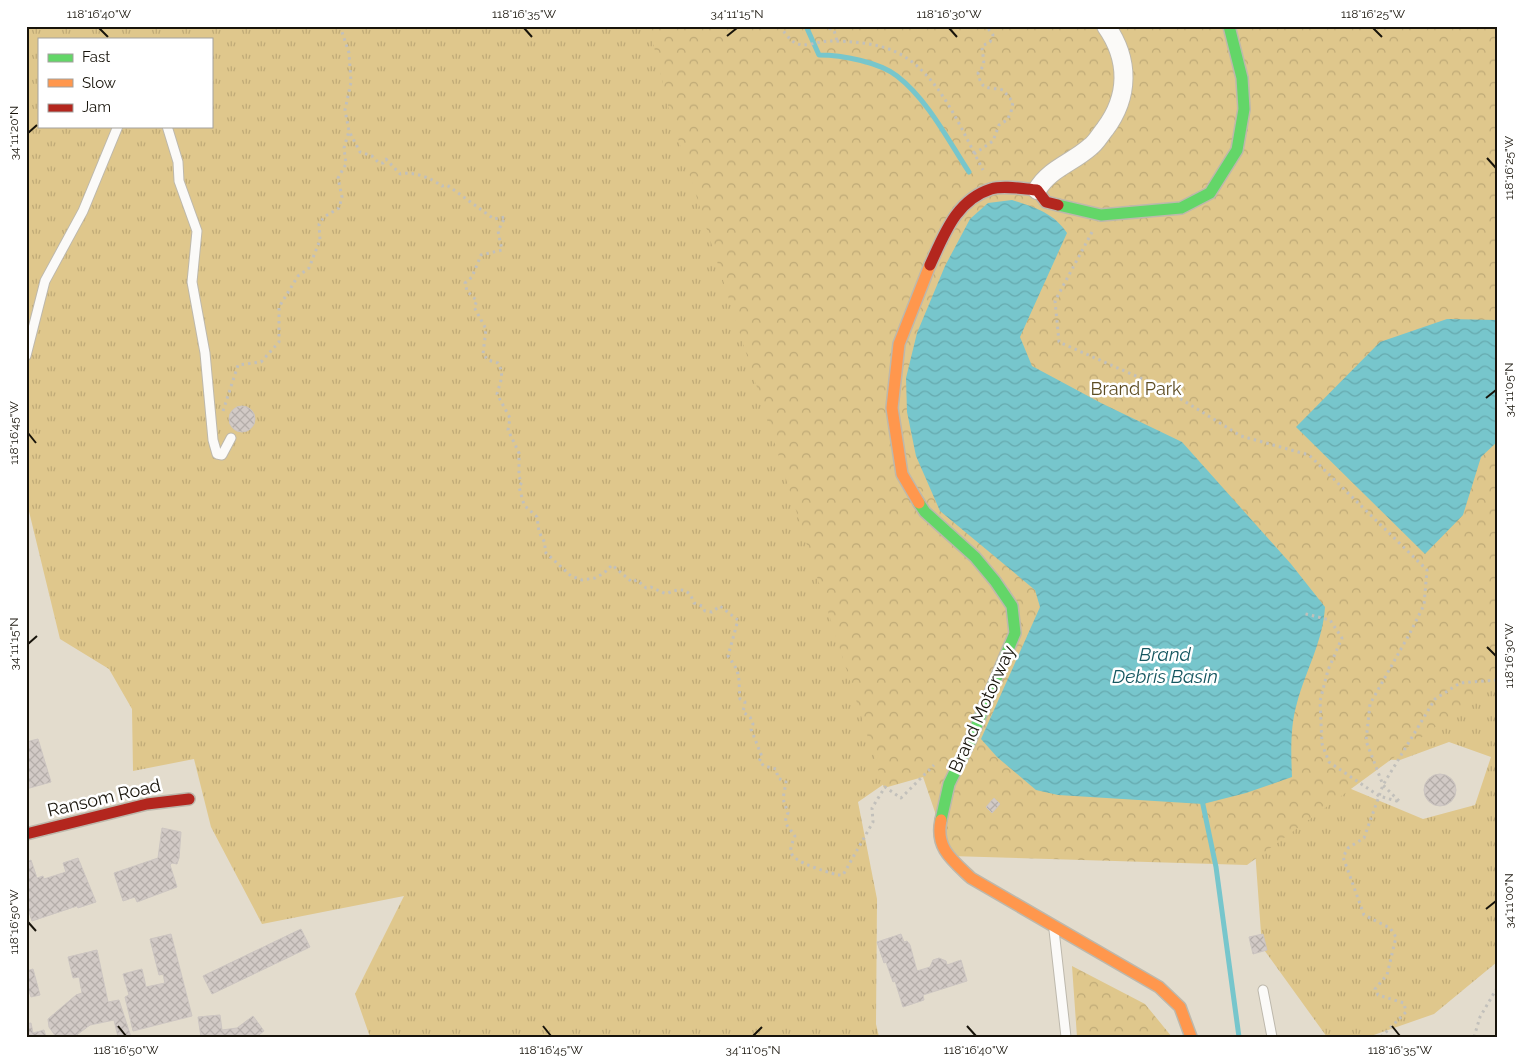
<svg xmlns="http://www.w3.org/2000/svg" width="1523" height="1063" font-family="Raleway,sans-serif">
	<defs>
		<pattern id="grass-tufts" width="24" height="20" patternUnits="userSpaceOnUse" patternTransform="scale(1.25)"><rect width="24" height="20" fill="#dfc78c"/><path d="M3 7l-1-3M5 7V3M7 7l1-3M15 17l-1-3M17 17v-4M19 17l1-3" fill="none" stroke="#bfaa77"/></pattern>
		<pattern id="forest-crowns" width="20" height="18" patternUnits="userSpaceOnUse" patternTransform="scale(1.25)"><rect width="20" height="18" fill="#dfc78c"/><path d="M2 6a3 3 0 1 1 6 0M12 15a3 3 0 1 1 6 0" fill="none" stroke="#bfaa77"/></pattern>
		<pattern id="water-waves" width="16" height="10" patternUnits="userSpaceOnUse" patternTransform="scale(1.25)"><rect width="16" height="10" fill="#77c6cc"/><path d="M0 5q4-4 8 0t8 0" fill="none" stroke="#66a9ae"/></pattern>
		<pattern id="building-cross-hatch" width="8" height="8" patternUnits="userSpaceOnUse" patternTransform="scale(1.25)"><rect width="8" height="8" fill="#d2cac6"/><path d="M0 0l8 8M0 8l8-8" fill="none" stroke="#b4ada9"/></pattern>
	</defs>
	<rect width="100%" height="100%" fill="#e3dccd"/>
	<path fill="url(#grass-tufts)" fill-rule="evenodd" d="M26 26H1497V962L1434 1014 1368 1037H1327L1262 947 1253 822 1332 781 1423 819 1475 805 1491 757 1449 742 1400 760 942 744 858 802 877 899 876 1024 879 1037H370L355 994 404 896 262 924 211 827 194 759 133 771 132 709 109 669 60 639 26 499ZM39 39H211V126H39Z"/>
	<path fill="url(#forest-crowns)" d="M649 26H1497V682L1247 865 950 856 923 777 884 788 670 113Z
		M1072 966 1145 1004 1172 1037H1077Z"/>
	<path fill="url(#water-waves)" d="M1012 200C1034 207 1054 213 1067 233L1020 337 1032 366 1101 403 1182 442 1291 564 1325 607C1323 641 1306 670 1297 703 1290 727 1291 752 1292 777L1246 793 1203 804 1058 795 1036 790 997 757 981 739 1040 607 1035 590 940 511 916 456 907 412 906 378 917 333 945 266 970 219 988 203Z
		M1447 319 1497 320V442L1481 457 1463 515 1425 554 1296 427 1380 342Z"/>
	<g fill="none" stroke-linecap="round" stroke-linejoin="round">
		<path stroke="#77c6cc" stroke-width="5" d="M806 26 819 55C842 55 879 62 897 76 928 100 948 140 969 172
			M1202 800 1216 867 1239 1037"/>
	</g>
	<path fill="url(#building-cross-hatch)" stroke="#ccc5c1" d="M229 419a13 13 0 1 1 26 0a13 13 0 1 1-26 0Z
		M38 739 51 782 26 789V742Z
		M1424 790a16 16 0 1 1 32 0a16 16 0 1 1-32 0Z
		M994 798 1000 804 992 813 986 807Z
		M162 828 181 832 179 858 177 864 172 863 170 865 177 887 137 902 135 897 123 901 114 873 158 858Z
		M78 858 96 902 78 908 77 906 32 921 26 903V862L31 860 37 878 43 876 44 879 66 872 63 863Z
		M301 929 310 947 212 994 203 976Z
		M171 934 192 1016 133 1031 125 997 129 995 123 974 142 969 146 987 165 983 163 974 159 975 150 939Z
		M901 934 904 942 907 941 910 945 917 971 930 967 933 960 939 958 946 961 947 965 961 960 967 981 923 995 924 1000 903 1007 895 981 893 982 886 962 884 963 877 942Z
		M1263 934 1267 950 1253 954 1249 937Z
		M97 950 108 1002 119 1000 131 1037H118L114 1020 90 1025 74 1037H56L49 1027 48 1019 76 995 82 993 79 977 73 978 68 957Z
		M33 969 40 995 31 997 26 983V971Z
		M220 1015 222 1030 237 1028 253 1016 264 1031 256 1037H201L198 1017Z
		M31 1023 33 1033 44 1030 46 1037H26V1024Z"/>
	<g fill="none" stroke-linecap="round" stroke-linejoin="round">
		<defs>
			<path id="lane" d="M167 126 178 162 179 181 197 231 192 282 205 353 213 440 217 454 222 455 231 438
				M26 356 45 281 83 211 118 126
				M1054 930 1066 1037
				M1263 990 1272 1037"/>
			<path id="street" d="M1037 190C1049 169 1072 163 1090 147 1096 143 1100 135 1105 129 1129 97 1130 60 1106 26"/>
			<path id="fast" d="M1058 205 1101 215 1181 208 1210 193 1237 150 1244 109 1242 78 1229 26
				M919 503 925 512 975 557 995 581 1012 606 1015 633 970 741 949 784 941 820"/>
			<path id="slow" d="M919 503 902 474 892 408 899 344 930 265
				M941 820C935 848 952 860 971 878L1159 987 1180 1007 1191 1037"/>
			<path id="jam" d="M930 265C944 235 956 200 991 189 1003 185 1024 189 1037 190L1046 202 1058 205
				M26 834 147 804 189 799"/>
		</defs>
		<use href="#lane" stroke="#bdb8ac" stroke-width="11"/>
		<use href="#street" stroke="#bdb8ac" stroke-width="20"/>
		<use href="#fast" stroke="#bdb8ac" stroke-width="14"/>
		<use href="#slow" stroke="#bdb8ac" stroke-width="14"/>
		<use href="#jam" stroke="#bdb8ac" stroke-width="14"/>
		<path stroke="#c2c0bb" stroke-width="3" stroke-dasharray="2.5 4" stroke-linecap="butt" d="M340 26 349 53 351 82 345 110 349 131 360 152 372 156 379 163H383L386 159 400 174C414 171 431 178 442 186L447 185 494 219 505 217 498 231 502 250 481 255 472 277 465 283 467 291 477 301 474 307 486 329 483 354 488 360 498 363C505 375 500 382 497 394L510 418 508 430 519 453V477L522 482 519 487 524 505 537 517 539 532 545 543V552L571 576 582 580 595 578 604 573 612 565 632 582 637 580 646 588 651 587 666 594C679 588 689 587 694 603L702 606 705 611 712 612 720 606 738 620 728 656C742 675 738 677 740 699L745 702 743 712 750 717 753 724 751 729 762 757 759 761 764 766 776 769 778 778 786 782 783 799 788 813C782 824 789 827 795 836 793 841 790 847 791 852 793 863 826 871 837 875H843L873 822 872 808 885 787 901 798 934 765
			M780 26C783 31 790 40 795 43 806 48 818 41 829 41 850 41 877 43 896 52 939 72 962 131 983 170
			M823 26 834 30 837 41
			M974 154 993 141 999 125 1007 120 1011 112 1013 102 1003 90C987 86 982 92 978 73 988 62 982 59 982 46L990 42 993 35 986 26
			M1092 232 1055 301 1059 342 1163 388 1241 436 1309 455 1427 570 1424 605 1410 633 1370 704 1366 741 1383 785 1400 802 1379 796 1329 762 1322 744 1320 701 1328 670 1342 638 1330 620 1302 613
			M223 411 238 365 261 362 279 342V307L298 276 309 268 320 240 319 224 324 217 339 208 342 197 338 178 346 164 344 148 349 131
			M1381 1037 1406 1012 1404 1003 1378 995 1375 989 1387 975 1396 937 1390 928 1364 915 1343 857 1348 848 1364 838 1383 785 1435 699 1460 683 1497 680
			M1474 1037 1480 1017 1497 988"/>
		<use href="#lane" stroke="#fbfaf8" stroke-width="9"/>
		<use href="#street" stroke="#fbfaf8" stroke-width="18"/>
		<use href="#fast" stroke="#63d668" stroke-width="11"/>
		<use href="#slow" stroke="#ff974d" stroke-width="11"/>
		<use href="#jam" stroke="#b3261e" stroke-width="11"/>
	</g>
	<path fill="none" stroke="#18140b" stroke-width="2" d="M99 28 108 37M524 28 532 37M949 28 957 37M1373 28 1382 37M727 36 737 28M28 133 37 125M1487 158 1496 168M1486 398 1496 390M28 433 36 443M28 644 37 636M1487 647 1496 656M1486 909 1496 901M28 922 36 931M118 1026 126 1036M543 1026 551 1036M967 1026 976 1036M1392 1026 1400 1036M753 1036 762 1027"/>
	<g text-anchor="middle" stroke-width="5" stroke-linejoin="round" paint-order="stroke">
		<g font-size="18" fill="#5d4c22" stroke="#fff">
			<text x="1136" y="395">Brand Park</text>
		</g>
		<g font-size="18" fill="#18140b" stroke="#fff">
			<text transform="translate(982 709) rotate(-66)" y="6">Brand Motorway</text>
			<text transform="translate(104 798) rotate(-13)" y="6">Ransom Road</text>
		</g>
		<g font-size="19" font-style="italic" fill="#165760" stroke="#fff">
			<text x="1165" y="661">Brand<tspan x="1165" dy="22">Debris Basin</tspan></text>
		</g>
	</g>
	<rect width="1523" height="1063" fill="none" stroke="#ffffff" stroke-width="55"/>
	<rect x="38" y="38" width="175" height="90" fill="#ffffff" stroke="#a3a19d"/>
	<rect x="48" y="54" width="25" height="8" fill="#63d668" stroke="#a3a19d"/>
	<text x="82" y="62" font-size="15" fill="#18140b">Fast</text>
	<rect x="48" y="79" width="25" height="8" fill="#ff974d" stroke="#a3a19d"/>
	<text x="82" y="88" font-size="15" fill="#18140b">Slow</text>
	<rect x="48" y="104" width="25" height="8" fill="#b3261e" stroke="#a3a19d"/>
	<text x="82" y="112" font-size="15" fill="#18140b">Jam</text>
	<rect x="28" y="28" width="1468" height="1008" fill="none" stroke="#18140b" stroke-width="2"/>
	<g font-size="12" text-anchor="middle" fill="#18140b">
		<text x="99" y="18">118°16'40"W</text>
		<text x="524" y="18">118°16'35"W</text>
		<text x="737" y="18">34°11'15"N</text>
		<text x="949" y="18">118°16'30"W</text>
		<text x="1373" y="18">118°16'25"W</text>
		<text transform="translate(14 133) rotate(-90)" y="4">34°11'20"N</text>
		<text transform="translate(1509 168) rotate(-90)" y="4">118°16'25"W</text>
		<text transform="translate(1509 390) rotate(-90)" y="4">34°11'05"N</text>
		<text transform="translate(14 433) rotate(-90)" y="4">118°16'45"W</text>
		<text transform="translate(14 644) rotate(-90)" y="4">34°11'15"N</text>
		<text transform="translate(1509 656) rotate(-90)" y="4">118°16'30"W</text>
		<text transform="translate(1509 901) rotate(-90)" y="4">34°11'00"N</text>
		<text transform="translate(14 922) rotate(-90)" y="4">118°16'50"W</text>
		<text x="126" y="1054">118°16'50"W</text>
		<text x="551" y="1054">118°16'45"W</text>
		<text x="753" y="1054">34°11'05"N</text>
		<text x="976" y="1054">118°16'40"W</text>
		<text x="1400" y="1054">118°16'35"W</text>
	</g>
</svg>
